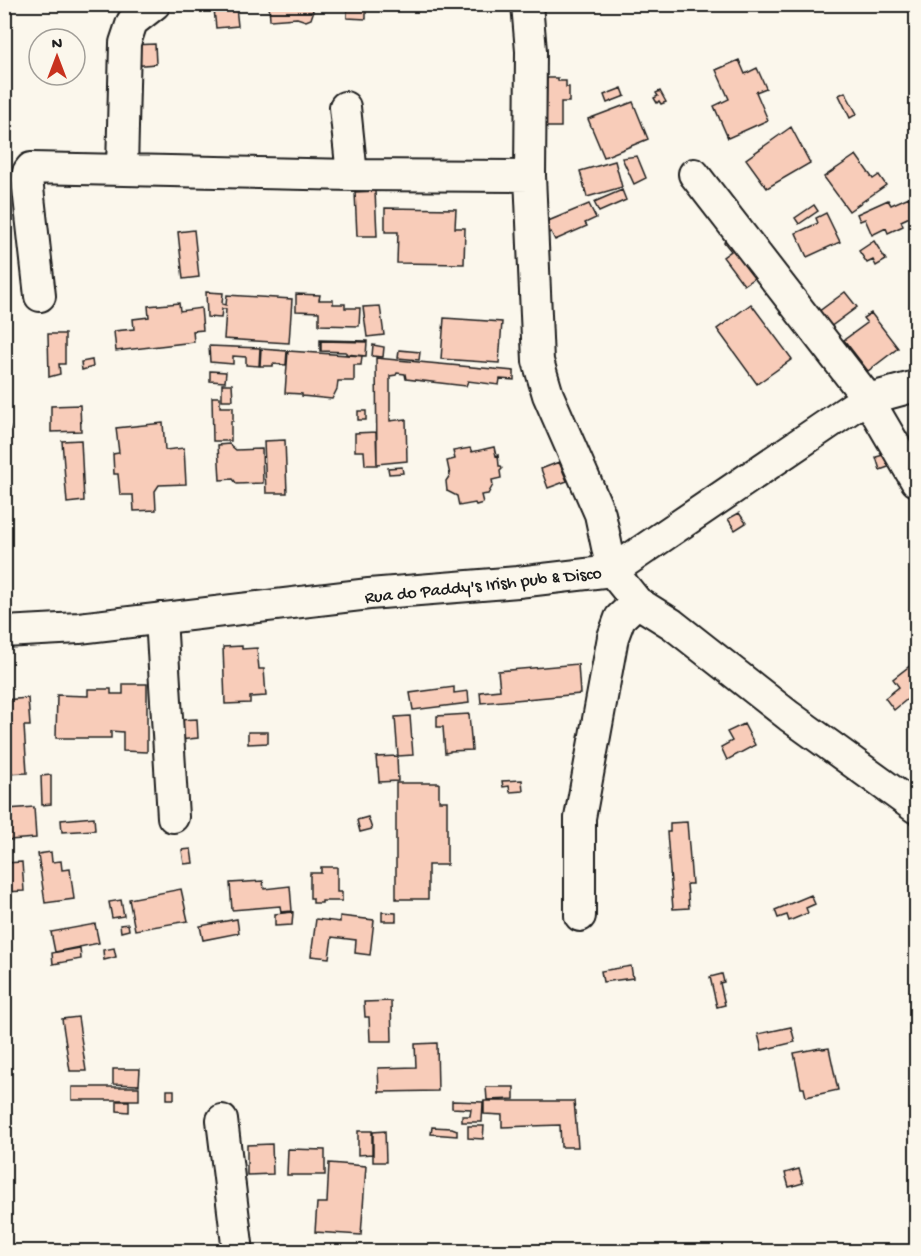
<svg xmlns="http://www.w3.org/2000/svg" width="921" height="1256" font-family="'Gochi Hand',sans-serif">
	<rect width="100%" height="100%" fill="#fbf7ec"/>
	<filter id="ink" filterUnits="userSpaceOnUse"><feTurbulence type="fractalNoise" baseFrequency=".0167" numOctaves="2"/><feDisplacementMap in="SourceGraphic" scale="12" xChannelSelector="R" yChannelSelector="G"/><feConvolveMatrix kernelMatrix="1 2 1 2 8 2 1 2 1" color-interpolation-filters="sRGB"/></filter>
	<g filter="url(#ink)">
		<path fill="#f8ccb9" stroke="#1c1c1c" stroke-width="1.5" d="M269 4H312L313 13 311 19 306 21 297 18 270 20Z
			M236 7 238 26 216 28 214 9Z
			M347 8H366V19L347 18Z
			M155 44 156 64 132 66 131 45Z
			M739 60 745 74 757 68 766 88 756 92 768 120 728 138 714 106 729 99 716 70Z
			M547 78H558V81H566V87H569V102H561V127H546Z
			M622 88 625 96 607 103 604 95Z
			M660 91 666 102 661 104 659 101 657 103 654 98 658 96 656 93Z
			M845 92 857 114 850 118 839 95Z
			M633 102 648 139 604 157 588 119Z
			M791 127 810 163 767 188 746 159Z
			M856 155 873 179 879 175 886 185 849 211 824 177Z
			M637 156 646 178 634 184 622 158Z
			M615 161 622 187 587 197 580 171Z
			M622 190 626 200 599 212 594 202Z
			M375 191 377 236H357L355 192Z
			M909 197 916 214 901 221 903 226 888 233 886 228 872 235 865 219 860 221 857 214 888 200 891 205Z
			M589 204 596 218 585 223 587 226 555 240 551 232 546 234 541 224Z
			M814 205 818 211 799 224 795 218Z
			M385 208 456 209 455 228H465L464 264 397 263 398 232H385Z
			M826 213 840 242 807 257 796 233 818 223 816 218Z
			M194 230 199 277 183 279 178 232Z
			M729 238 757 276 744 285 723 257 731 251 724 242Z
			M874 241 886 260 876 266 873 260 867 263 859 251Z
			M206 292 223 293 222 304 226 305 227 295 292 299 289 343 224 339 226 309H222L221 318 207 317Z
			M845 292 857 307 822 333 810 318Z
			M296 294 320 295 319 300H333V304H345V308H360L359 326 319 325V312L296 311Z
			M179 303 180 311 201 308 203 330 193 331 194 342 116 351 114 331 134 329 133 319 149 317 148 306Z
			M751 304 792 359 757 384 717 329Z
			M380 306 384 335 367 337 363 307Z
			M871 313 898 348 868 371 844 340 867 323 863 318Z
			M444 318 502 322 499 363 441 359Z
			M48 334H65V364H59L60 374 49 377Z
			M320 340 367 341 366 356 346 355V352L320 351Z
			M321 341 367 342 366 356 346 354V352L321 351Z
			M373 345 384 347 383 357 372 356Z
			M209 346 260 348 259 366 246 365V357L233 356V364L210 362Z
			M261 349 287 351 286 365 273 364V366H260Z
			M399 350 420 352 419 360 398 358Z
			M288 351 362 356 361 365H354V381H338L337 389 332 399 302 396V394L285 393Z
			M376 358 514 371V380L500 379 499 385 468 381 466 386 406 379 405 374 397 373 396 375 390 376V421L406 419 407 461 377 464Z
			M92 360 93 367 82 370 81 362Z
			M210 371 226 372 225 382 210 381Z
			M222 384H232L233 400H222Z
			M212 397H220V407H233V421H231V441H213Z
			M80 405 81 431 51 432V406Z
			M358 411H366V420H358Z
			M4 423 9 427 10 431 11 456H4Z
			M163 423 165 450 184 448 186 484 159 485 155 491 156 510 134 511 133 495H120L118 474H114L113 454 119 453 116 428Z
			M376 432 377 465H365L364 451H355V433Z
			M81 440 84 501 67 503 62 441Z
			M285 440 287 493H266L264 441Z
			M229 444 236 450 262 449 263 483 237 484 233 479 220 480 218 445Z
			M494 447 496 456 498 455 499 466H501L502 469 500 471 501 478 492 480 493 485 488 494 481 495 483 503 476 505 475 503 459 506 457 496 447 491 446 481 450 475 447 461 455 459 453 451 470 448 472 452Z
			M887 454 891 466 880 470 876 457Z
			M559 462 567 481 548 488 541 469Z
			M402 467 403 473 389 474 388 468Z
			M739 513 746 523 735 530 728 519Z
			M242 646V649L257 648 259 669H264L266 696 250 697V703L225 704 223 647Z
			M916 661V692L894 710 885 698 899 687 893 679Z
			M578 664 580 694 481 703 480 692 500 690 498 671Z
			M123 684H147V752L123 751V732L111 731V738H56L57 695 88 696V689H111V694H123Z
			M454 687V693L468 691 469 703 413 710 410 693Z
			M28 698 30 726H24L27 773 4 774V700Z
			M469 714 472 750 450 751V752L445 753 443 727H437V716Z
			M410 716 413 755 398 756 395 717Z
			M197 719 198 738 179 740 178 720Z
			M744 724 755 745 727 760 721 747 732 741 727 732Z
			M248 732H268V743L248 744Z
			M397 756 398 781 379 782 378 768H377L376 757Z
			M51 775V804L42 805 41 776Z
			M522 780 523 791 510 792 509 786 503 787 502 781Z
			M396 783H439V801H447V865H428V899H396Z
			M34 807 36 838 9 840 7 809Z
			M94 817 95 830 62 832 61 820Z
			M368 817 372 829 360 832 357 820Z
			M687 822 692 884H687L689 908 673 909 667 832H670V823Z
			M191 849 193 863 184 864 182 850Z
			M51 852 52 862 61 861 62 870 70 869 74 899 45 903 38 854Z
			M22 862 24 891 4 892V863Z
			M321 867H337V892H342V901H322V903H313V898H310V873H321Z
			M263 881 264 889 290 886 292 911 281 912 280 906 232 910 230 883Z
			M181 889 188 921 135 930 129 899Z
			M811 895 815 904 806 908 808 913 789 921 787 915 778 918 775 910Z
			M121 900 124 916 112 918 109 902Z
			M293 912 292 925 275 926V914Z
			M382 912 396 913V921H382Z
			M340 916 374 920 370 955 355 953 356 940 332 937 329 958 311 956 316 919 340 922Z
			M237 919 239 933 203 940 200 926Z
			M95 924 99 943 55 952 51 932Z
			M128 924 129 930 121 932 120 925Z
			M80 948 81 959 53 964 52 953Z
			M114 948 116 957 104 960 103 950Z
			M631 966 633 978 603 982 601 971Z
			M722 974 724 982 720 983 725 1005 717 1007 710 977Z
			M391 1001 392 1041H370L369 1017H365L364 1002Z
			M78 1017 86 1071H70L62 1019Z
			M791 1027 795 1042 762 1050 758 1034Z
			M437 1043 438 1091 379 1092 378 1068 416 1067 415 1044Z
			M820 1048 823 1049 829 1048 838 1090 806 1097 804 1088H801L794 1053Z
			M113 1069H140L139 1085 113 1084Z
			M72 1087H139V1100H72Z
			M486 1087H514V1099L487 1100Z
			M167 1090H174V1099H167Z
			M117 1101H129V1112L117 1111Z
			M452 1101 483 1102 482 1122H462V1116H470L471 1109 452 1108Z
			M484 1101H574L578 1147H561L560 1125 502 1127V1115L484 1114Z
			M468 1126H484L483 1139 468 1138Z
			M432 1127 452 1128 457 1130V1136L431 1134Z
			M358 1131H372V1154L358 1155Z
			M385 1131 386 1162H373V1132Z
			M272 1144 273 1174 247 1175V1145Z
			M288 1149 325 1150V1175H287Z
			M329 1163 366 1166 361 1235 315 1232 317 1203H327Z
			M799 1169 803 1183 789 1187 785 1173Z"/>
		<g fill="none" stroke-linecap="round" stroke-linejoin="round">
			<defs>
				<path id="minor" d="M527 4 531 51 530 176 538 361 548 395 600 514 612 571 853 407 868 399 916 386
					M345 107 352 175
					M122 169 125 43 132 22 155 4
					M694 174 868 399 916 481
					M40 296 27 179 28 172 31 168 352 175 530 176
					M161 618 173 817
					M4 632 79 628 369 594 518 582 612 571 637 602 672 624 789 716 916 808
					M580 916V818L613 637 620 618 637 602
					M222 1120 238 1252"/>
			</defs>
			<use href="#minor" stroke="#1c1c1c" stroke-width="34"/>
			<use href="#minor" stroke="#fbf7ec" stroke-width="30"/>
		</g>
	</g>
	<g text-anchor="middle" stroke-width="4.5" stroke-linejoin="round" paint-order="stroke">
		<g font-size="18" fill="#1c1c1c" stroke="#fbf7ec">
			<text transform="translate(483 584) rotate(-6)" y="6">Rua do Paddy's Irish pub &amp; Disco</text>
		</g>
	</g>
	<rect width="921" height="1256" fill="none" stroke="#fbf7ec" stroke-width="24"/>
	<rect x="12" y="12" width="897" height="1232" fill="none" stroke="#1c1c1c" stroke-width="2" filter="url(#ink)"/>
	<g transform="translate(57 57)"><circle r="28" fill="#fbf7ec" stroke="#a29f99" stroke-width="1.5"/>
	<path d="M0-4.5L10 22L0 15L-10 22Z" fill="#c8321e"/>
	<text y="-9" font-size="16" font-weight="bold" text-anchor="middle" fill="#1c1c1c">N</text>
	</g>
</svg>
